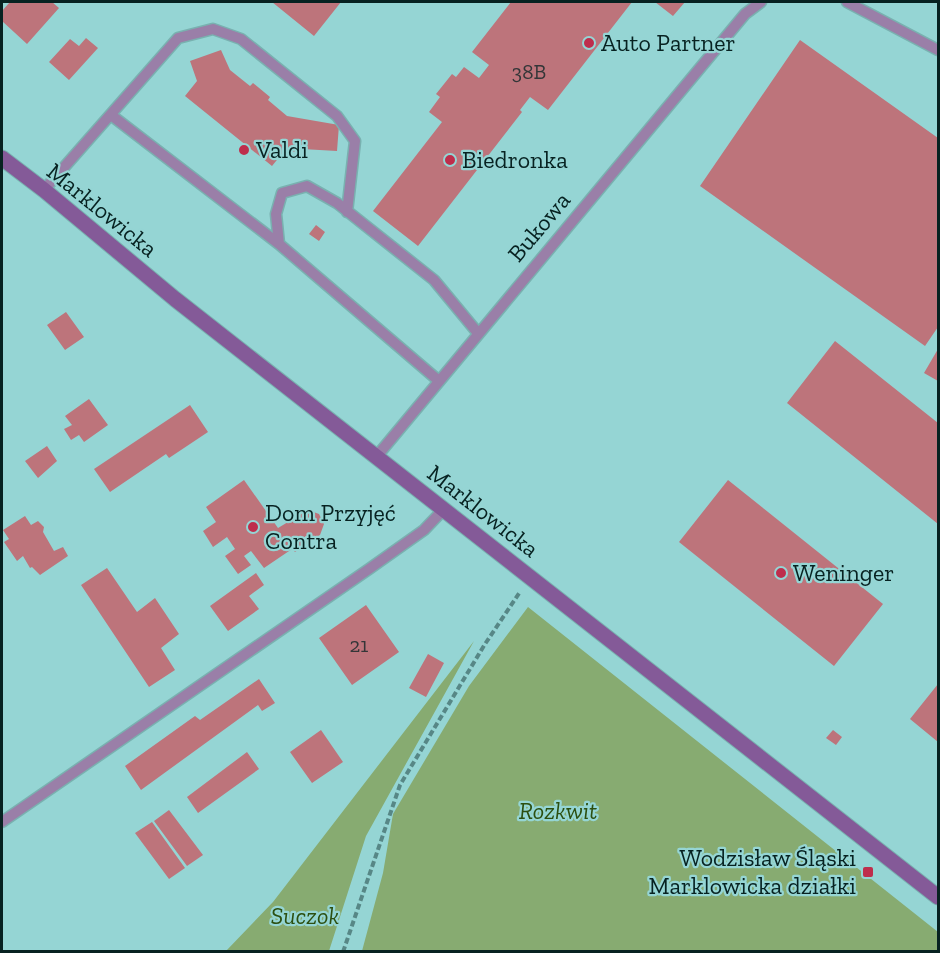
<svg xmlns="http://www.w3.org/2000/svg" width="940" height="953" font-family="'Zilla Slab',serif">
	<rect width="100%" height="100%" fill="#95d5d4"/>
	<path fill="#87ab71" d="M528 607 938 932V951H362L383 873 393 814 469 686Z
		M474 641 366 836 329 951H226L273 902Z"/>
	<path fill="#bd747b" d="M10 2H52L59 8 27 44 2 21V11Z
		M272 2H341L314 36Z
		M511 2H632L548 110 530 97 520 110 522 112 418 246 373 211 442 122 429 112 440 97 436 94 452 74 456 77 464 67 479 78 489 65 472 52Z
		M655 2H685L673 16Z
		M86 38 98 48 69 80 49 62 70 39 79 46Z
		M800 40 938 138V327L925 346 700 186Z
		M221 50 230 70 250 86 253 83 270 97 268 100 287 116 339 125 337 151 302 149 289 153 285 150 272 166 185 96 197 81 190 61Z
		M316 225 325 232 319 241 309 234Z
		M66 312 84 337 65 350 47 325Z
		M835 341 938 423V524L787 403Z
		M938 349V381L924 373Z
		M89 399 108 425 84 442 79 435 71 440 64 429 72 425 65 416Z
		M190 405 208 432 169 458 166 454 110 492 94 469Z
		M47 446 57 461 38 478 25 461Z
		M244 480 278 528 308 510 319 514 324 524 320 535 295 552 292 549 264 568 251 551 244 556 251 565 238 574 225 556 235 549 227 537 213 547 203 531 216 522 206 507Z
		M728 480 883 604 834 666 679 542Z
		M25 516 31 525 38 521 44 527 43 532 54 551 63 547 68 556 40 575 32 567 30 568 23 556 17 561 4 542 9 539 3 530Z
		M107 568 137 612 155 598 179 634 161 648 175 670 149 687 81 585Z
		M256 573 264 585 249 596 259 609 228 631 210 606Z
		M366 605 399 652 352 685 319 638Z
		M428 654 444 663 426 697 409 688Z
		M259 679 275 703 262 711 258 705 141 790 125 766 195 716 200 720Z
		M938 684V742L910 719Z
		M321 730 343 762 312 783 290 752Z
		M833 730 842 737 836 745 826 738Z
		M247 752 259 769 198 813 187 797Z
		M169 810 203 855 187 866 154 821Z
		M152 822 185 868 169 879 135 833Z"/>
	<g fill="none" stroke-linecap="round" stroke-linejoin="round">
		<defs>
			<path id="service" d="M847 2 938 50
				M111 115 279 244
				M44 190 178 38 213 29 241 39 337 116 355 141 347 212
				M439 381 279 244 276 214 282 193 307 186 337 203 434 280 477 332
				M377 456 745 14 761 2
				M2 822 369 569 424 530 444 509"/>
			<path id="secondary" d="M2 158 44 190 175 299 938 897"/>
		</defs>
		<use href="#service" stroke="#79b1b0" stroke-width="13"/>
		<use href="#secondary" stroke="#79b1b0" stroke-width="17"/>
		<path stroke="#578786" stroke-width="4" stroke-dasharray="6 3" stroke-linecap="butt" d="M343 952 400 785 485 644 520 592"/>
		<use href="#service" stroke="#9a7fa8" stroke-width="10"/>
		<use href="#secondary" stroke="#845a98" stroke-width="15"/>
	</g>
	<g fill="#be2e4c" stroke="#95d5d4" stroke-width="2">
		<circle cx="589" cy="43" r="6"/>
		<circle cx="244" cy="150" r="6"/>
		<circle cx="450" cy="160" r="6"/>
		<circle cx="253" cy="527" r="6"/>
		<circle cx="781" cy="573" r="6"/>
		<rect x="862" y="866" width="12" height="12" rx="3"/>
	</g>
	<g text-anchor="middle" stroke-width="4.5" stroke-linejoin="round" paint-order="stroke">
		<g font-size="21" fill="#343638">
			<text x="529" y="79">38B</text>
			<text x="359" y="652">21</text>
		</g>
		<g font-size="24" fill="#072221" stroke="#95d5d4" text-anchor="start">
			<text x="601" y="51">Auto Partner</text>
			<text x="256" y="158">Valdi</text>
			<text x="462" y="168">Biedronka</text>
			<text x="265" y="521">Dom Przyjęć<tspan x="265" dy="28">Contra</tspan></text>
			<text x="793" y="581">Weninger</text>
			<text x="856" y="866" text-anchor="end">Wodzisław Śląski<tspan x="856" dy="28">Marklowicka działki</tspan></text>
		</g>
		<g font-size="24" fill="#072221" stroke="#95d5d4">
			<text transform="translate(102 210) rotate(39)" y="8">Marklowicka</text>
			<text transform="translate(539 227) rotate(-50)" y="8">Bukowa</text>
			<text transform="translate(483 511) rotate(38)" y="8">Marklowicka</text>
		</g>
		<g font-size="24" font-style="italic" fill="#2c4f10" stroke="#95d5d4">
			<text x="558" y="819">Rozkwit</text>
			<text x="305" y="924">Suczok</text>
		</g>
	</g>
	<rect width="940" height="953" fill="none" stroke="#072221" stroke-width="6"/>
</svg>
